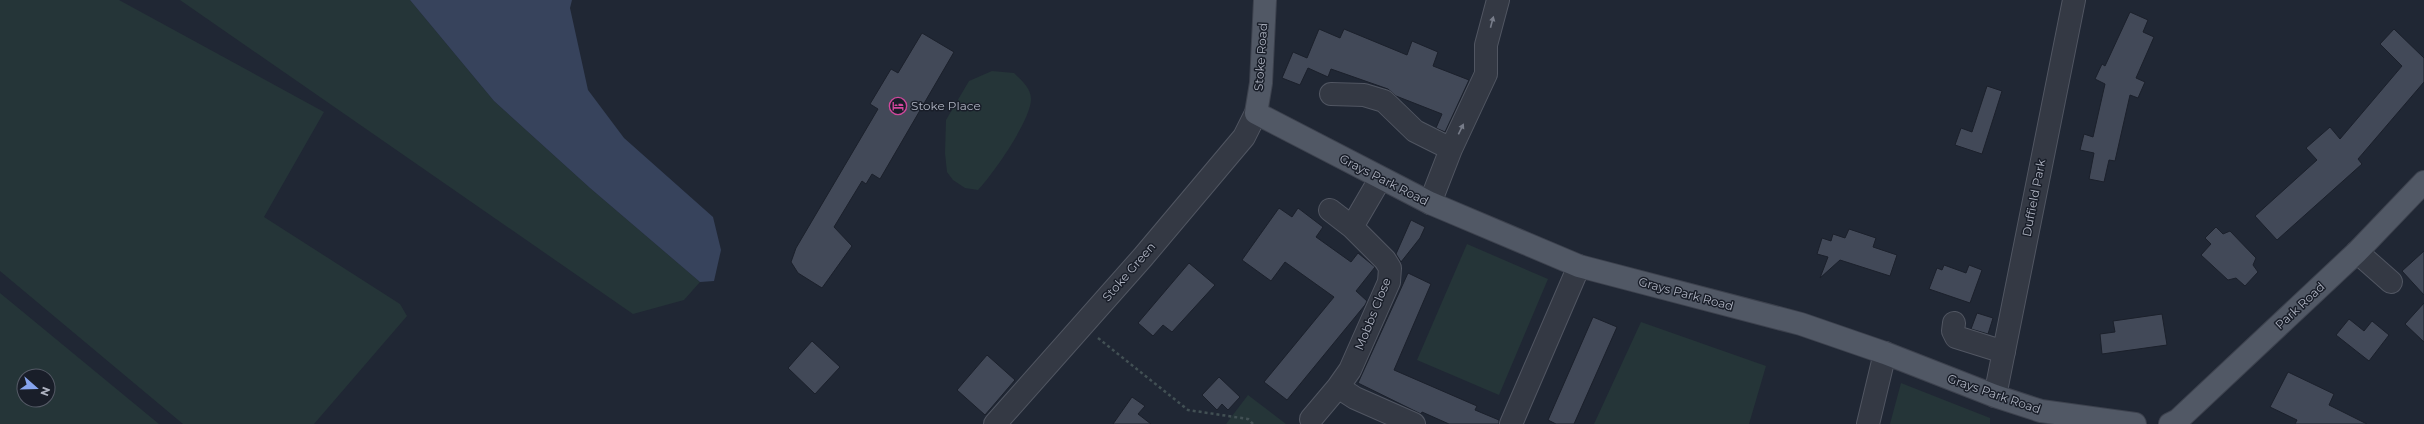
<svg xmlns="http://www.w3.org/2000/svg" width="2424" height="424" font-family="Montserrat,sans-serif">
	<rect width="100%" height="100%" fill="#202734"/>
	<path fill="#253538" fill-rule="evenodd" d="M0 0H119L324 112 264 217 400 304 407 316 314 424H183L0 271Z
		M180 0H410L494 101 590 188 700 282 684 300 633 314Z
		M992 71 1014 73C1021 80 1031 88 1031 99 1031 120 993 174 978 190L965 188 953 180 947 172 945 153 946 120 969 81Z
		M1467 244 1548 279 1499 395 1417 360Z
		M0 293 159 424H0ZM24 376H48V400H24Z
		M1641 322 1766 366 1749 424H1594Z
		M1901 383 1990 418V424H1890Z
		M1248 395 1286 424H1226Z"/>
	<path fill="#37435c" d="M410 0H572L570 8 588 90 624 138 713 217 721 250 714 281 700 282 590 188 494 101Z"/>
	<path fill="#424958" stroke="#1b202b" d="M2130 12 2148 20 2143 32 2154 37 2136 78 2145 82 2138 98 2130 95 2115 161 2109 160 2104 182 2089 179 2094 153 2080 150 2084 134 2093 137 2105 84 2095 79 2102 64 2105 66Z
		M1319 29 1340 38 1344 29 1407 55 1412 41 1438 52 1433 66 1469 80 1445 132 1436 128 1442 114 1396 96 1388 89 1331 69 1328 77 1308 68 1300 85 1282 78 1293 52 1307 58Z
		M2394 29 2424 58V82L2358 159 2362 164 2277 240 2255 216 2317 160 2306 148 2330 127 2340 139 2402 66 2380 44Z
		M922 33 954 52 880 179 872 174 866 184 862 181 834 227 852 246 822 288 798 273 791 262 796 248 878 109 870 104 891 69 898 73Z
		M1987 86 2002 91 1982 154 1955 145 1961 128 1972 132Z
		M1279 208 1292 217 1298 208 1323 227 1316 237 1351 262 1358 253 1375 267 1356 291 1367 301 1365 305 1287 400 1264 382 1334 297 1285 262 1271 281 1242 260Z
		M1411 220 1425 227 1420 238 1401 262 1396 254Z
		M2216 227 2223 234 2230 231 2256 258 2253 265 2258 272 2245 286 2236 278 2228 280 2201 255 2211 244 2205 238Z
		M1849 229 1876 238 1873 247 1897 255 1890 276 1840 260 1820 278 1828 257 1817 254 1822 238 1831 241 1833 234 1845 238Z
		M2424 251V295L2402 271Z
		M1189 263 1215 285 1172 332 1163 325 1153 336 1138 323Z
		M1944 265 1966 273 1969 265 1982 270 1970 303 1929 289 1937 268 1942 270Z
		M1408 273 1431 284 1394 370 1477 406 1475 410 1499 420V424H1449L1422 412 1421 414 1358 383Z
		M2424 303V342L2405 324Z
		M1977 313 1993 318 1988 334 1971 329Z
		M2162 314 2167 345 2102 354 2100 334 2115 332 2113 321Z
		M1593 317 1617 327 1574 424H1556L1548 420Z
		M2349 319 2364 331 2372 321 2389 335 2369 361 2336 335Z
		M812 341 840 367 815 394 788 368Z
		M987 355 1015 380 985 415 957 390Z
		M2288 372 2334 394 2329 405 2367 424H2295L2297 420 2270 407Z
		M1219 377 1240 397 1228 410 1222 404 1217 410 1202 395Z
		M1132 397 1145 406 1138 414 1151 424H1113Z"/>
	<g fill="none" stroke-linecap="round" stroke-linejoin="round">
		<defs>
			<path id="minor" d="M1331 94 1364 95 1384 101 1415 131 1451 149
				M1380 179 1352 227 1385 260 1390 268 1389 282 1350 370 1338 387 1355 398 1414 424
				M1430 203 1451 149 1486 74V45L1498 0
				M1330 210 1352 227
				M2357 252 2391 282
				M1954 323 1953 331 1956 337 2004 352
				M1995 396 2074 0
				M1311 419 1338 387
				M995 424 1143 257 1244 137 1256 113
				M1511 424 1579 266
				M1868 424 1885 353"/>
			<path id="major" d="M1265 0 1261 83 1256 113 1430 203 1579 266 1801 324 1885 353 1995 396 2041 411 2135 424
				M2170 424 2178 420 2357 252 2424 182"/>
		</defs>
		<use href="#minor" stroke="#515662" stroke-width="24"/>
		<use href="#major" stroke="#3d424e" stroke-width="24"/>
		<path stroke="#425054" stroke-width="2.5" stroke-dasharray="3 3" stroke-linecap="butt" d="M1098 338 1188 410 1248 419 1253 424"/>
		<use href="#minor" stroke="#343944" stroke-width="22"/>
		<use href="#major" stroke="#515865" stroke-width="22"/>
	</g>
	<defs><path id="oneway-solid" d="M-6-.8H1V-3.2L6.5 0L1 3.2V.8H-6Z"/></defs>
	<g fill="#777c89">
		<use href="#oneway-solid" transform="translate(1492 22) rotate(-75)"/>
		<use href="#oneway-solid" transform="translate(1461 129) rotate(-64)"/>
	</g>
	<defs>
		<symbol id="hotel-ring" viewBox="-11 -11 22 22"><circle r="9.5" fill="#191e29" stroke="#d1479c" stroke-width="1.5"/><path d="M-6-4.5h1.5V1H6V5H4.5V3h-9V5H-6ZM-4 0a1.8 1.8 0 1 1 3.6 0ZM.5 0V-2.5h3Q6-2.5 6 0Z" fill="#d1479c"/></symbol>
	</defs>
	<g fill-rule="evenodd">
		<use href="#hotel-ring" x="888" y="96" width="20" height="20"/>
	</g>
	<g text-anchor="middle" stroke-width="3" stroke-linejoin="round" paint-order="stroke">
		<g font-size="12" fill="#aeb3c1" stroke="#191e29">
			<text transform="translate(1261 57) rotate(-86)" y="4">Stoke Road</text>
			<text transform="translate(1384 180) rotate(27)" y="4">Grays Park Road</text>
			<text transform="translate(2034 198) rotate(-79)" y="4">Duffield Park</text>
			<text transform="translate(1129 272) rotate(-49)" y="4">Stoke Green</text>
			<text transform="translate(1686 294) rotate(15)" y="4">Grays Park Road</text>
			<text transform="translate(2300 306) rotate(-43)" y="4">Park Road</text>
			<text transform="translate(1373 314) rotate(-68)" y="4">Mobbs Close</text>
			<text transform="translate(1994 394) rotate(19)" y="4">Grays Park Road</text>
		</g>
		<g font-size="12" fill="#aeb3c1" stroke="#191e29" text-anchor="start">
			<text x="911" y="110">Stoke Place</text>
		</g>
	</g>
	<g transform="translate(36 388) rotate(110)"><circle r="19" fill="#191e29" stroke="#555a66"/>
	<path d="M0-3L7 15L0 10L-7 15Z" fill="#86a4ee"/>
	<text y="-6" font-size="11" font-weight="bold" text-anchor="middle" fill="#aeb3c1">N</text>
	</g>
</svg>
